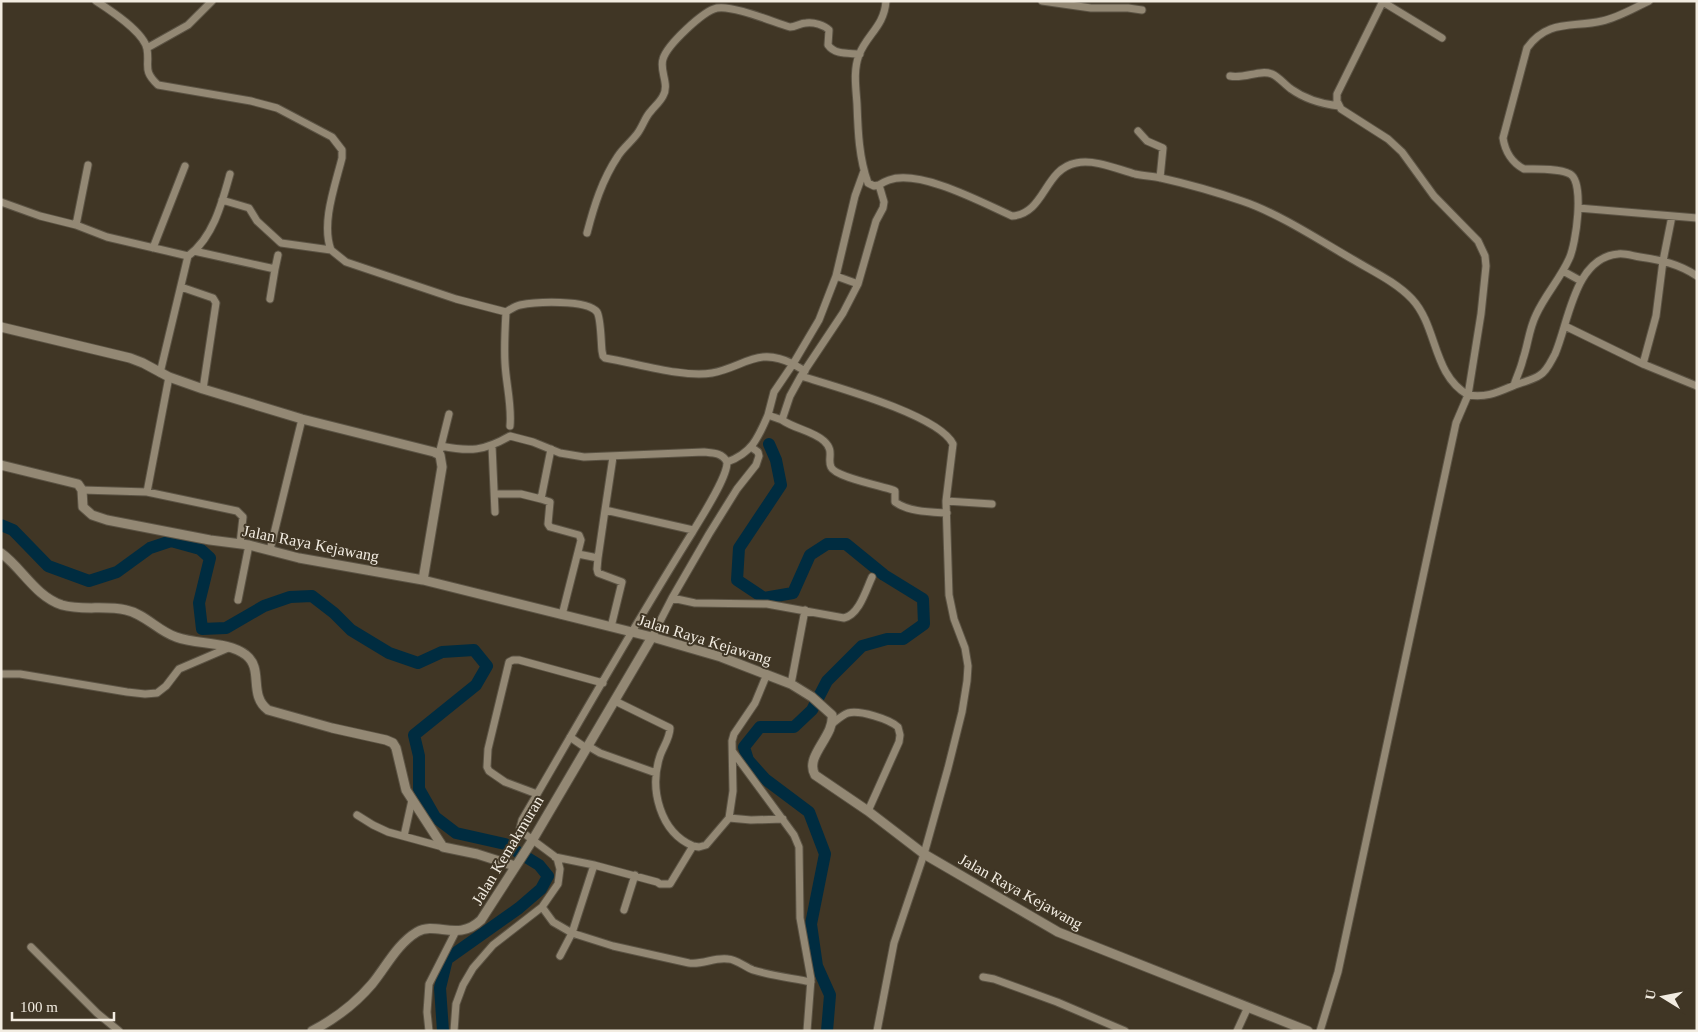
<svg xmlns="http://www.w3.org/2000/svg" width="1698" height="1032" font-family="Georgia,serif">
	<rect width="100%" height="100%" fill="#403625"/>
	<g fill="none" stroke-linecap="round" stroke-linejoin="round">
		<path stroke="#002c40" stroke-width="12" d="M769 444 776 460 781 485 739 548 737 580 764 598 793 593 810 555 827 544H846L884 575 923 599 924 624 903 639H887L862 646 827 681 812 710 794 727H760L744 747 748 760 765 779 809 812 825 854 811 924 817 966 830 995 827 1031
			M1 525 13 530 48 566 89 581 117 572 150 548 171 541 200 549 210 558 199 603 202 629 226 628 264 606 290 597 312 596 334 613 351 630 389 653 418 663 442 652 474 650 487 666 476 685 414 735 419 756V789L435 817 456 833 505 844 539 865 548 876 541 889 519 908 447 959 440 988 443 1031"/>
		<defs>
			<path id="minor" d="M96 1C110 10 144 32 147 49 150 66 142 70 158 85L251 101 277 108 332 137 342 150V158C335 186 321 223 331 250
				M1042 1 1091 8H1128L1142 10
				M1383 1 1337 94V101L1341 109 1388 139 1402 152 1434 196 1478 241 1485 256 1486 266 1481 314 1468 395C1487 398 1498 392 1515 385 1523 382 1533 380 1540 375 1547 371 1551 361 1555 354 1569 322 1574 258 1618 254 1625 253 1633 256 1640 257 1661 260 1679 264 1697 276
				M1383 2 1442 38
				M147 48 188 25 212 1
				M1230 76C1245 79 1260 69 1272 74 1279 77 1285 85 1291 89 1305 99 1321 104 1339 106
				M1138 131 1147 141 1163 148 1160 178
				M879 185 874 186 868 183C859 158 858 132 857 104 856 88 853 71 859 55 867 34 884 27 886 1
				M222 200 249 208 257 221 281 243 331 250 346 262 456 299 506 312
				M1 202 40 216 76 225 88 165
				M1578 208 1697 218
				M1672 216 1663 261 1656 316 1643 364 1697 386
				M76 225 107 237 188 256
				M587 233C594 206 602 180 618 156 623 148 631 142 637 134 643 126 645 117 651 111 655 106 660 102 663 96 670 84 659 71 663 59 667 45 703 11 717 8 733 5 773 22 790 27 796 27 800 23 806 23 814 22 824 25 829 30L828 45C835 55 848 53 860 54
				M153 248 185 166
				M194 251 275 269 278 255
				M1563 271 1581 281
				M836 276 858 284
				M181 287 213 298 216 303 203 389
				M270 299 275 269
				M1565 326 1643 364
				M160 373 188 256C213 238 222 203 230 174
				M801 376C833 386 939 415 953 444L946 501 949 595 954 619 965 648 968 666 967 681 962 712 948 768 924 854 894 943 877 1031
				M1514 385C1517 376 1521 368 1523 359 1528 345 1529 329 1536 315 1545 295 1560 279 1569 259 1576 245 1585 182 1570 174 1559 168 1536 169 1524 169 1512 163 1505 151 1503 138L1527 48C1548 19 1572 28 1602 21 1617 18 1634 8 1649 1
				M768 415 774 392 793 364 805 371
				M782 420C795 429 813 431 824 441 835 451 827 459 831 467 835 477 882 486 893 490L895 491V502C909 512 930 512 947 513
				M510 426C512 405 506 384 505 363 504 346 505 329 506 312 511 309 515 306 520 305 535 302 587 299 597 312 601 318 601 343 602 351L603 356 605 358C636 363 683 378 712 373 744 367 758 346 793 364L819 320 836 276 855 196 864 171
				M441 446C470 452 484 451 510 436L533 442 560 453 584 457 704 452C714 453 722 453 727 462
				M492 446 495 512
				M551 449 541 499 550 502 548 524 550 527 579 535 581 540 562 615
				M440 450 449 414
				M613 457 605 510 693 530
				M82 490 147 492 237 511 243 517 240 544
				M147 492 169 377
				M495 494H521L541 499
				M946 501 992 504
				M270 550 302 419
				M578 554 598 558 597 569 598 573 622 582 611 627
				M598 558 605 510
				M672 598 695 603 767 604 844 618C859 615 866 590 872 577
				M238 600 249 545
				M652 637 672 598 709 534 737 489 756 465 759 456 758 452 751 447
				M1 674H20L127 692 145 694 157 693 166 686 179 669 228 648
				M791 684 805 610
				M615 701 670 728C670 738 663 747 660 756 649 789 660 832 693 846
				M832 724C837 720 842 715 848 713 860 710 889 719 898 727L900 735 899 742 868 811
				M570 737 586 748
				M588 746 600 753 656 773
				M733 752 794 835 799 847 800 918 811 979 807 1031
				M537 794 505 782 489 771 487 767 488 749 509 662 513 660H519L603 683
				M357 815 373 825 388 832 443 847
				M729 818 751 820 783 819
				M404 836 412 800
				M555 857 594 865
				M542 907 553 922 572 933 594 865 657 882 660 884H670L693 846 699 847 706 845 729 818 733 791 732 741 734 734 755 703 767 674
				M624 910 635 875
				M31 947 97 1013 119 1031
				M560 956 572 933 613 946 689 963C703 965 714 957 728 959 736 959 745 967 753 970 772 976 792 978 811 982
				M983 977 994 979 1057 1002 1125 1031
				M429 1031 427 1012 429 984 456 931
				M454 1031 456 1004 463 985 473 968 493 945 542 907 558 884 560 869 557 858 522 832 520 828 522 820C578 724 633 627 692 533 700 519 728 477 727 462 752 453 758 438 768 415L782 420 790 396 801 376 843 313 858 284 876 221 883 208 884 202 879 185C882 183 886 181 889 180 920 169 983 203 1012 216 1045 214 1044 169 1076 163 1095 159 1117 169 1135 174 1144 176 1153 176 1161 178 1188 184 1216 192 1242 201 1278 213 1319 240 1352 259 1372 271 1396 282 1412 299 1438 327 1432 374 1468 395L1456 423 1338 972 1320 1031
				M1237 1031 1248 1007"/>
			<path id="tertiary" d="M1 327 130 358 143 363 169 377 203 389 302 419 434 452 440 455 442 467 423 580
				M1 465 78 484 82 490 83 507 92 515 107 520 210 540 249 545 299 558 423 580 652 637 721 657 791 684 812 697 832 715C835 736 804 756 815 775L868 811 924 854 1058 932 1308 1031
				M1 553C22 568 35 596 62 605 82 611 105 605 126 610 145 614 158 631 176 637 198 645 227 641 246 655 264 669 248 695 268 710L332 728 386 740 393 743 396 748 406 790 443 847 477 854 515 866
				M312 1031C335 1019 355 1004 372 984 386 967 397 944 417 932 436 921 458 942 481 920L532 841 652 637"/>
		</defs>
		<use href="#minor" stroke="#5b5344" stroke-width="9"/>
		<use href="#tertiary" stroke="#5b5344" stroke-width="11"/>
		<use href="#minor" stroke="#938874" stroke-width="7"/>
		<use href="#tertiary" stroke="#938874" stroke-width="9"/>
	</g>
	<g text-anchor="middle" stroke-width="4" stroke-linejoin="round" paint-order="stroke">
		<g font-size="16" fill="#f2ece1" stroke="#403625">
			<text transform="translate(311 543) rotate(11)" y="6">Jalan Raya Kejawang</text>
			<text transform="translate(705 639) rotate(17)" y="6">Jalan Raya Kejawang</text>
			<text transform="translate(507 850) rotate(-59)" y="6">Jalan Kemakmuran</text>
			<text transform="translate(1021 891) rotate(29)" y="6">Jalan Raya Kejawang</text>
		</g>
	</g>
	<rect width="1698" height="1032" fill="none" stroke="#f2ece1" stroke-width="5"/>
	<g transform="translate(1663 997) rotate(280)" stroke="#403625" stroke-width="4" paint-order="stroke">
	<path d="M0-4L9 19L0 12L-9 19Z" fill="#f2ece1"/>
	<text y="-8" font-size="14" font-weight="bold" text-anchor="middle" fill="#f2ece1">U</text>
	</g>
	<path d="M12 1012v8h102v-8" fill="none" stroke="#f2ece1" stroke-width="2.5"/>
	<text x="20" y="1012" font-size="15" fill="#f2ece1" stroke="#403625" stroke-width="4" paint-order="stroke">100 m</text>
</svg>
